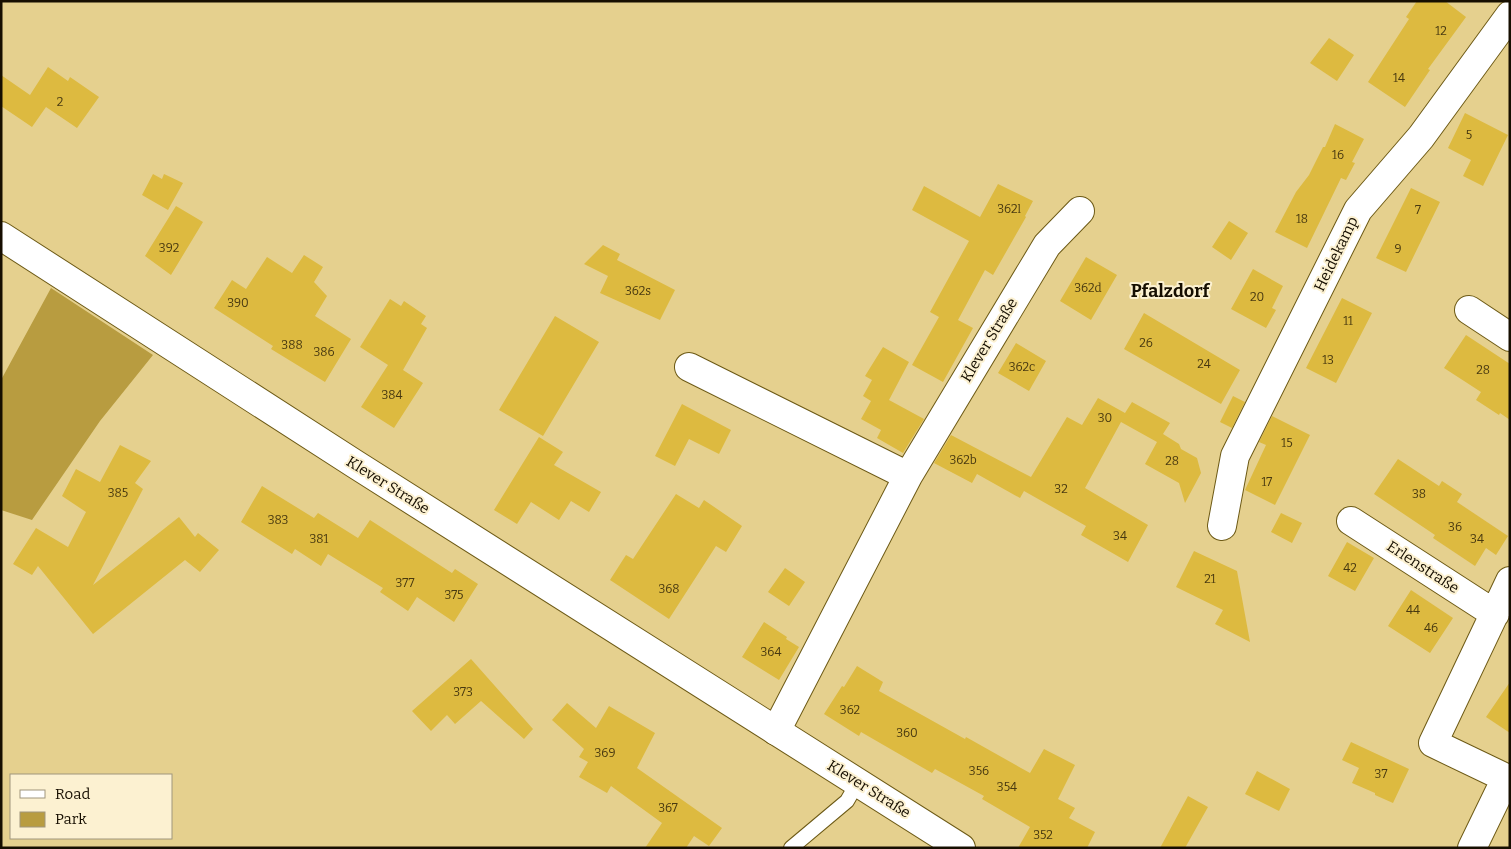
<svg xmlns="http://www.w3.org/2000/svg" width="1511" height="849" font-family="Bitter,serif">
	<rect width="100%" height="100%" fill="#e5d08e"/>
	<path fill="#b89c40" d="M51 288 153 355 100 421 32 520 1 510V380Z"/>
	<path fill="#ddba40" d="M1417 1H1445L1466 17 1428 69 1430 70 1405 107 1368 82 1409 19 1406 17Z
		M1329 38 1354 55 1337 81 1310 63Z
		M48 67 68 81 70 77 99 97 77 128 46 107 32 127 1 106V75L30 95Z
		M1465 113 1508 135 1483 186 1463 176 1471 160 1448 148Z
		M1335 124 1364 139 1352 162 1355 163 1346 180 1341 178 1307 248 1275 232 1296 192 1309 175 1323 147H1325Z
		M153 174 162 179 164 174 183 183 168 210 142 195Z
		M998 184 1033 201 1025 216 1026 217 993 275 985 270 958 320 973 328 943 382 912 365 939 317 930 312 969 241 912 210 924 186 980 217Z
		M1411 188 1440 202 1406 272 1376 258Z
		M176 206 203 222 171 275 145 256Z
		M1229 221 1248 233 1231 260 1212 247Z
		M603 245 620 254 617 260 675 290 660 320 600 293 608 276 584 264Z
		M304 255 323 267 314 282 327 296 315 316 351 339 325 382 271 349 273 346 214 308 232 280 246 289 267 257 292 273Z
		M1086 257 1117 275 1091 320 1060 301Z
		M1253 269 1283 286 1272 308 1276 310 1266 328 1231 309Z
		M1342 298 1372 313 1336 383 1306 368Z
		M390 299 401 306 404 301 426 316 421 324 427 328 403 370 423 383 394 428 361 407 388 365 360 347Z
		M1144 313 1240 370 1221 404 1124 349Z
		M555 316 599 342 543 436 499 410Z
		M1466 335 1510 364V420L1500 413 1499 415 1476 400 1481 392 1444 368Z
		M1016 343 1046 361 1029 391 998 373Z
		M883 347 909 362 889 400 924 419 903 453 877 438 881 430 861 419 871 401 863 396 872 380 865 376Z
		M1233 396 1245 402 1232 428 1220 422Z
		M1098 398 1125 413 1132 402 1170 423 1163 434 1179 444 1181 449 1197 458 1201 473 1185 503 1179 483 1145 464 1157 442 1121 422 1085 488 1148 525 1128 562 1081 535 1086 526 1024 491 1020 498 977 474 972 483 934 463 951 435 1031 477 1067 417 1082 425Z
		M682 404 731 430 719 454 689 439 675 466 655 456Z
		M1272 416 1310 435 1275 505 1245 490 1266 445 1259 442Z
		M539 437 563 452 554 465 601 492 589 512 571 501 559 520 531 502 517 524 494 510Z
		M120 445 151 461 135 483 143 489 93 585 179 517 195 537 198 533 219 550 200 572 185 560 93 634 38 566 32 575 13 564 36 528 68 547 86 512 62 496 76 469 100 482Z
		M1398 459 1439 486 1442 481 1462 494 1457 502 1508 536 1496 555 1486 548 1475 566 1433 538 1435 535 1374 494Z
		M262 486 314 518 318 513 358 538 370 520 452 573 455 569 478 584 454 622 417 597 408 611 380 592 383 588 328 554 321 566 295 549 292 554 241 522Z
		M676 494 699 508 704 500 742 526 726 552 716 546 669 619 610 580 626 555 633 559Z
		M1281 513 1302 523 1292 543 1271 532Z
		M1347 542 1374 558 1355 591 1328 576Z
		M1194 551 1237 571 1250 642 1215 624 1223 610 1176 587Z
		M785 568 805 582 789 606 768 592Z
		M1411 590 1453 618 1430 653 1388 626Z
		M764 622 787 637 786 639 799 647 779 680 742 657Z
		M471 659 533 729 524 739 481 701 455 724 447 715 431 731 412 711Z
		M857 666 883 682 879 691 965 739 966 737 1030 773 1044 749 1075 765 1058 799 1075 808 1069 818 1095 832 1087 848H1018L1030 827 982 799 984 796 935 769 932 773 861 732 859 736 824 714 842 686 844 687Z
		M1510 682V733L1486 717Z
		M567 703 596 728 609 706 655 733 637 768 722 828 709 846 694 836 686 848H645L662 823 611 786 607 793 579 777 588 762 579 757 584 749 552 720Z
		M1351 742 1409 769 1393 803 1375 795V793L1352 783 1359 768 1342 760Z
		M1257 771 1290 789 1279 811 1245 794Z
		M1188 796 1208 807 1185 848H1160Z"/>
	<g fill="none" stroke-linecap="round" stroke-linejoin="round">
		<defs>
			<path id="lane" d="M791 848 847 801 858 782"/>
			<path id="street" d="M1469 310 1510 337
				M689 367 908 476
				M1351 521 1495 614
				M1222 526 1235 456 1358 210 1421 137 1510 15
				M1510 581 1433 743 1510 780
				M776 731 908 476 1047 245 1080 211
				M1472 848 1506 778"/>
			<path id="secondary" d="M1 236 355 464 961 848"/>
		</defs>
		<use href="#lane" stroke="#6d5a16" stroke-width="16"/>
		<use href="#street" stroke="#6d5a16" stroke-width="30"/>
		<use href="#secondary" stroke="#6d5a16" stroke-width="30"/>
		<use href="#lane" stroke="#fff" stroke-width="14"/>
		<use href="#street" stroke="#fff" stroke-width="28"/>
		<use href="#secondary" stroke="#fff" stroke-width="28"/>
	</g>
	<g text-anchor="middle" stroke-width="4" stroke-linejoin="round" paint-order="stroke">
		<g font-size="12" fill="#483910">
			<text x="1441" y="35">12</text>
			<text x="1399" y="82">14</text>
			<text x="60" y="106">2</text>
			<text x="1469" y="139">5</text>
			<text x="1338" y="159">16</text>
			<text x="1009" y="213">362l</text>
			<text x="1418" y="214">7</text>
			<text x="1302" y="223">18</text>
			<text x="169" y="252">392</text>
			<text x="1398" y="253">9</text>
			<text x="1088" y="292">362d</text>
			<text x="638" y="295">362s</text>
			<text x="1257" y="301">20</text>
			<text x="238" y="307">390</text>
			<text x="1348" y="325">11</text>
			<text x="1146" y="347">26</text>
			<text x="292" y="349">388</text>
			<text x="324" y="356">386</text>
			<text x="1328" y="364">13</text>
			<text x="1204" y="368">24</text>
			<text x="1022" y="371">362c</text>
			<text x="1483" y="374">28</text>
			<text x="392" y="399">384</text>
			<text x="1105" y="422">30</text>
			<text x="1287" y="447">15</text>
			<text x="963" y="464">362b</text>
			<text x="1172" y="465">28</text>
			<text x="1267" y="486">17</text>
			<text x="1061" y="493">32</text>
			<text x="118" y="497">385</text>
			<text x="1419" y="498">38</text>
			<text x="278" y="524">383</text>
			<text x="1455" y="531">36</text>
			<text x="1120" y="540">34</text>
			<text x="319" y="543">381</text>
			<text x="1477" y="543">34</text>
			<text x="1350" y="572">42</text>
			<text x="1210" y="583">21</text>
			<text x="405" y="587">377</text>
			<text x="669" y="593">368</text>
			<text x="454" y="599">375</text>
			<text x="1413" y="614">44</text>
			<text x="1431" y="632">46</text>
			<text x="771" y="656">364</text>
			<text x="463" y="696">373</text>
			<text x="850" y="714">362</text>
			<text x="907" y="737">360</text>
			<text x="605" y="757">369</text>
			<text x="979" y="775">356</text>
			<text x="1381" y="778">37</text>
			<text x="1007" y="791">354</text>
			<text x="668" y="812">367</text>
			<text x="1043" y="839">352</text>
		</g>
		<g font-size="15" fill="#160e00" stroke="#fcf1d1">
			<text transform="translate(1336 254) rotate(-64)" y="5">Heidekamp</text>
			<text transform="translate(989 340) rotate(-59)" y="5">Klever Straße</text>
			<text transform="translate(388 485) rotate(32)" y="5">Klever Straße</text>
			<text transform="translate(1423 567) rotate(33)" y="5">Erlenstraße</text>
			<text transform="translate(869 789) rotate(32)" y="5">Klever Straße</text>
		</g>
		<g font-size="18" font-weight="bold" fill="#160e00" stroke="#fcf1d1">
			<text x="1170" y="297">Pfalzdorf</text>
		</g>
	</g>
	<rect width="1511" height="849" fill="none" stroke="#160e00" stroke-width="5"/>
	<rect x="10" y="774" width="162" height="65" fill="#fcf1d1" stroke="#a0967d"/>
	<rect x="20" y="790" width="25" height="8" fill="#ffffff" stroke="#a0967d"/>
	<text x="55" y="799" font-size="15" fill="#160e00">Road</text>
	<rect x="20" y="812" width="25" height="15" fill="#b89c40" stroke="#a0967d"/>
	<text x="55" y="824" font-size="15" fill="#160e00">Park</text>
</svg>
